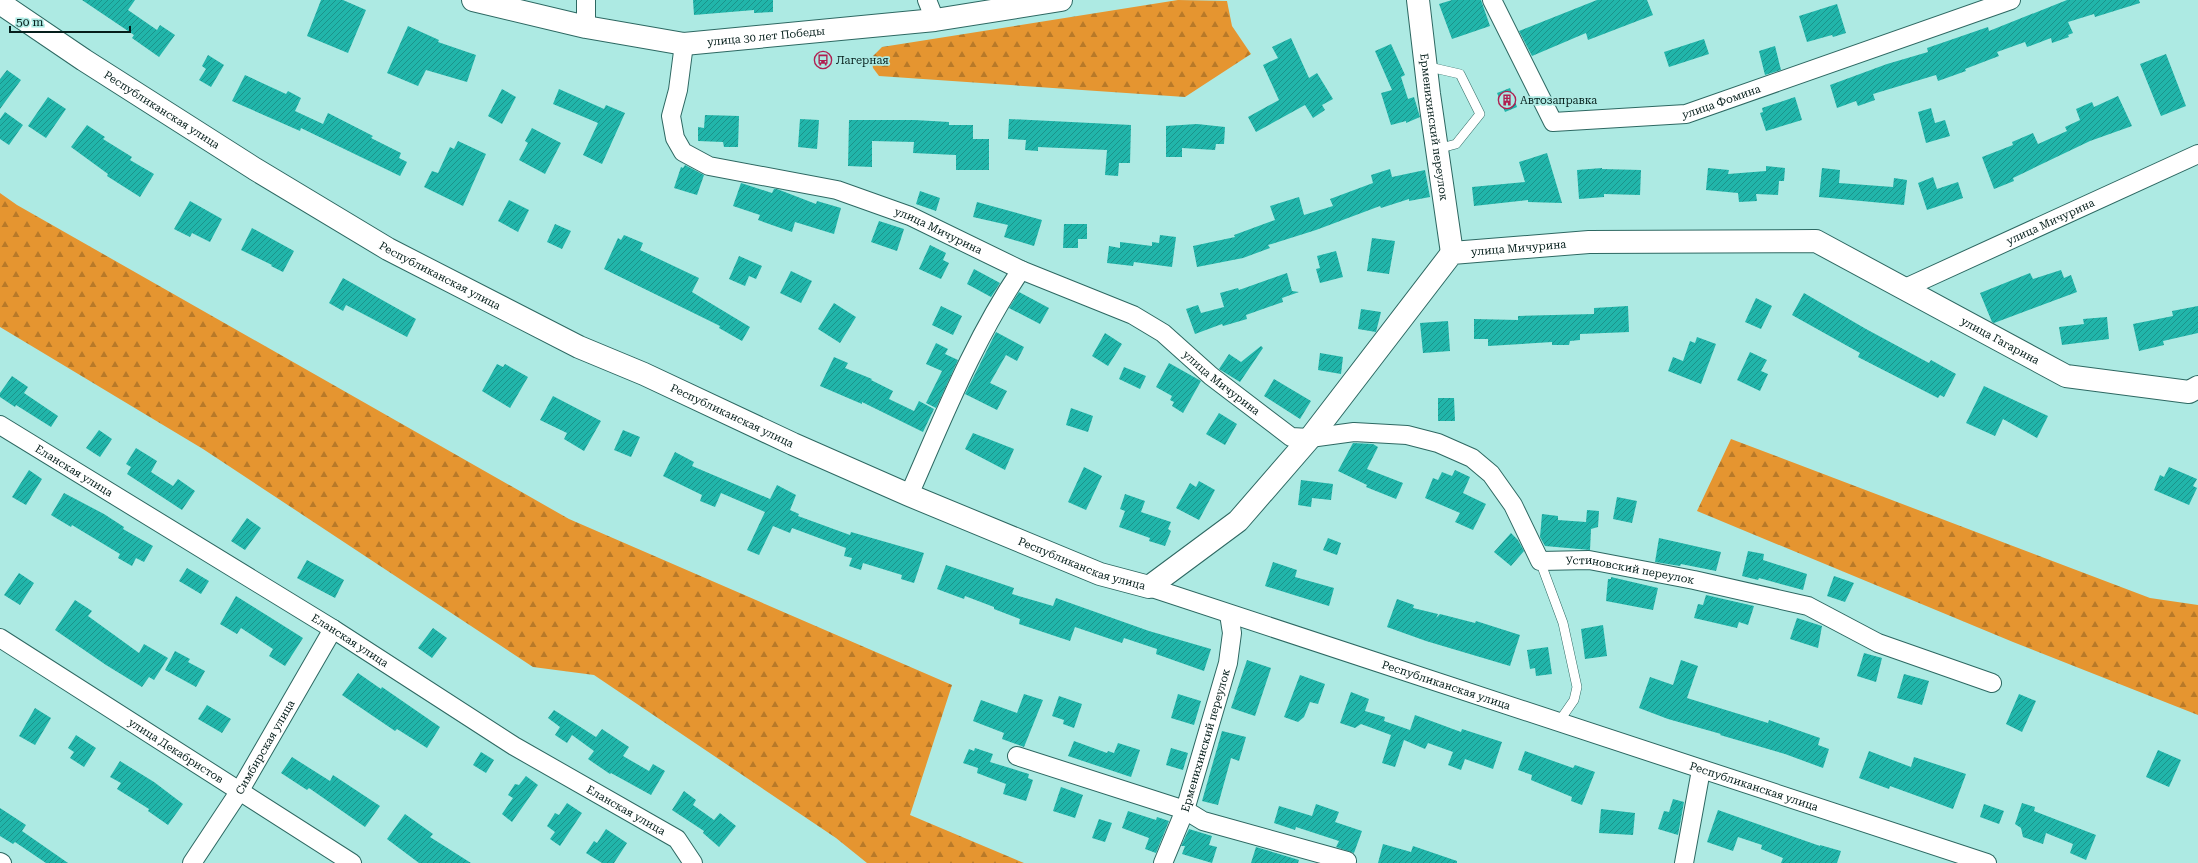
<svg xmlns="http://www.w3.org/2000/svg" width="2198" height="863" font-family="'Roboto Serif',serif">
	<defs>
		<pattern id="forest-firs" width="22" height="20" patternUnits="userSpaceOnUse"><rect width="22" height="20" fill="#e59530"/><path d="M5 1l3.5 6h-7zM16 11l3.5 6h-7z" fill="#b87928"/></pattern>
		<pattern id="building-hatch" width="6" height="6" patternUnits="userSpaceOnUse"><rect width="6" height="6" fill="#21b5aa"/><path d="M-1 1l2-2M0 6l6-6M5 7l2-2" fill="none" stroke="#1b938a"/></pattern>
	</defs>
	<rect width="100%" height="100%" fill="#adeae3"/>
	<path fill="url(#forest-firs)" d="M1178 0 1227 1 1232 26 1251 54 1185 97 879 76 873 68 871 58 882 47Z
		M0 193 17 205 569 519 952 685 910 815 1024 863H867L836 838 594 675 533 667 203 449 0 327Z
		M1731 439 2150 598 2198 605V715L2013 642 1697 511Z"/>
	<path fill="url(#building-hatch)" d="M82 0H135L128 10 157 30 160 25 175 35 159 57 132 38 134 35Z
		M321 0H343L366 10 348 53 307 36Z
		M693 0H773V12L754 13V10L694 15Z
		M1452 0H1481L1490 26 1452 39 1439 4Z
		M1597 0H1647L1653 15 1588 40 1586 33 1532 56 1519 31Z
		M2067 0H2139L2140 3 2095 17 2094 14 2068 22 2073 33 2068 35 2069 37 2052 43 2051 38 2027 47 2025 42 1997 52 1999 56 1965 69 1966 71 1938 81 1936 75 1873 94 1875 100 1858 106 1856 101 1837 108 1830 85 1887 64 1928 52 1927 48 1988 27 1989 31Z
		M1837 4 1846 33 1833 37 1832 35 1807 42 1799 16Z
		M408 26 439 40 438 42 476 55 467 82 426 70 418 86 387 73Z
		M1291 38 1309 78 1317 73 1333 99 1322 105 1325 110 1313 118 1305 105 1256 132 1248 117 1279 100 1263 65 1278 58 1272 47Z
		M1704 39 1709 54 1669 67 1664 52Z
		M1391 44 1405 75 1401 77 1408 99 1414 97 1420 117 1406 123V121L1391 125 1381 93 1392 90 1375 51Z
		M1775 46 1781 70 1765 75 1759 51Z
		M2166 54 2186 106 2161 116 2140 64Z
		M208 55 224 65 211 87 199 80 206 69 202 66Z
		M7 70 21 80 0 109V79Z
		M245 75 286 94 288 91 301 98 295 111 323 124 328 113 373 136 371 138 401 153 399 158 407 162 400 176 301 128 300 131 232 101Z
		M1510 88 1517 107 1505 112 1497 93Z
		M502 89 516 97 502 124 488 116Z
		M559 89 604 109 606 105 625 113 602 164 583 155 598 123 553 104Z
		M2118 96 2132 126 2090 141 2013 178 2014 181 1994 189 1982 157 2013 145 2012 142 2033 133 2038 144 2067 131 2065 127 2080 120 2076 109 2092 102 2094 107Z
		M48 97 66 109 46 138 28 126Z
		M1795 97 1802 120 1766 131 1760 113 1763 112 1762 108Z
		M1931 108 1935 123 1945 120 1950 136 1926 143 1918 112Z
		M5 112 23 125 9 145 0 139V119Z
		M705 115 739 116 738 147H724L723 142 698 141V127L704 128Z
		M800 119 819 120 817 149 798 147Z
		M1009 119 1131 125 1130 163H1119L1118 176 1105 175 1107 150 1038 147V151L1025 150 1026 140 1008 139Z
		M849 120H915L949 122V125H973V139H989V170H956V155L913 153 914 142 872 141V167L848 166Z
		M1197 124 1225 127 1224 144H1216L1215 150 1182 148V157H1166V126Z
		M87 125 105 137 103 139 132 157 130 160 154 174 140 197 107 176 108 174 71 147Z
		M532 128 561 143 545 174 519 160 528 143 525 141Z
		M458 141 486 154 463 206 424 187 432 171 438 173 450 147 454 149Z
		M1547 153 1562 203 1528 202V200L1474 206 1472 187 1525 182 1519 162Z
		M685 165 704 175 697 195 674 188 681 167 683 168Z
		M1766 166 1785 168 1784 181H1779L1778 195 1756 194 1757 201 1739 202 1738 193 1706 190 1708 168 1729 170 1728 174 1766 171Z
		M1602 168V169L1641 170 1640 195 1604 194V197L1579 199 1577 170Z
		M1822 168 1840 170 1839 183 1893 187 1894 178 1907 180 1904 205 1819 197Z
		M1390 169 1392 177 1425 170 1430 197 1409 201V199L1381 208 1380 206 1316 230 1268 245 1270 248 1243 258 1197 267 1193 246 1235 237 1234 235 1275 220 1270 206 1299 197 1304 215 1333 206 1330 199 1373 183 1371 175Z
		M1933 177 1937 189 1958 182 1963 198 1927 210 1918 183Z
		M741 183 772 193 774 189H777L816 204 817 201 841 208 834 234 795 222 792 232 758 220 760 215 733 206Z
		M920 191 940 198 936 211 916 204Z
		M509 200 529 210 518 232 498 221Z
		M190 201 222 219 210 242 192 233 190 237 174 229Z
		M977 202 1042 220 1034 246 1004 237 1008 225 973 217Z
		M879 221 904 229 897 251 871 242Z
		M555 224 571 231 562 249 547 242Z
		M1064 224H1087V239H1078V248H1063Z
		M252 228 294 251 283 272 271 266 272 265 241 250Z
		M624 235 643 243 640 250 699 278 692 292 750 327 742 341 719 328 720 326 604 269 618 238 621 240Z
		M1160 235 1176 237 1172 267 1134 262 1133 266 1107 263 1109 246 1120 248V242L1152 246V242L1159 243Z
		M1372 238 1395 241 1389 274 1367 271Z
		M930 245 946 253 943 260 949 263 941 279 919 269Z
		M1336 251 1343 277 1320 283 1316 269 1320 268 1317 256Z
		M739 256 762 266 756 279 749 276 745 286 729 279Z
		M974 269 1000 283 991 297 967 284Z
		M2061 270 2064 278 2071 275 2077 292 1994 323 1992 322 1980 293 2030 273 2033 279Z
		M791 271 812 281 801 303 780 293Z
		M1287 273 1292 291 1299 292 1282 298 1283 302 1246 315 1247 319 1223 326 1222 324 1195 334 1186 309 1198 305 1201 313 1224 307 1220 293 1238 288 1239 290Z
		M343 278 416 319 407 337 346 305 343 311 329 303Z
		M1019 292 1049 308 1040 324 1009 308Z
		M1804 293 1866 329 1929 363 1931 360 1956 374 1944 397 1940 395 1938 398 1858 357 1860 353 1792 315Z
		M1756 298 1772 306 1761 329 1745 322Z
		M834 303 856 317 840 343 818 329Z
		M941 306 962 316 953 335 932 325Z
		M1628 306 1629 332 1580 334V340L1570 341 1569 345H1552V342L1488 346V339H1474V319L1518 320V316L1594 314V308Z
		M2198 306V333L2163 341 2164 345 2139 351 2133 324 2173 316 2172 311Z
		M1361 309 1381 312 1376 332 1358 329Z
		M2107 317 2109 339 2062 345 2059 327 2084 324 2083 319Z
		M1448 321 1450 351 1423 353 1420 323Z
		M996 332 1024 347 1017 361 1006 355 990 383 1007 391 997 410 965 394Z
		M1105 333 1122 344 1108 366 1092 356Z
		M1697 337 1716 344 1701 384 1668 371 1673 357 1683 361 1690 341 1695 343Z
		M936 343 948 349 945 354 958 360 936 408 926 403 942 371 926 364Z
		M1261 346 1263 348 1240 382 1219 369 1229 354 1241 362Z
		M1750 352 1767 360 1761 371 1768 374 1760 391 1737 380Z
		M1320 353 1343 357 1341 374 1318 370Z
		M834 357 848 363 845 368 872 379 871 380 893 391 889 399 914 411 919 401 934 409 923 432 862 402V404L820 386Z
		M1169 363 1201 381 1183 413 1172 406 1174 402 1170 400 1172 396 1156 387Z
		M497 364 503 367 505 364 528 377 510 408 482 391Z
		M1124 367 1146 376 1140 389 1119 379Z
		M12 376 28 387 24 393 58 416 51 427 16 405 15 407 0 397V393Z
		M1274 379 1311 401 1300 419 1264 396Z
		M1984 386 2048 416 2037 438 2003 419 1995 436 1966 423Z
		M553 396 601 421 584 451 564 439 567 433 540 420Z
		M1438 398H1454L1455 421H1438Z
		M1071 408 1093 416 1088 432 1066 425Z
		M1219 413 1237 424 1225 445 1206 434Z
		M99 430 112 439 100 457 86 448Z
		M623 430 640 437 631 457 614 450Z
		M973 433 1014 449 1005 470 965 449Z
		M1353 443 1373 444 1378 447 1367 469 1403 483 1396 499 1366 487 1367 485 1338 471Z
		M136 448 157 461 151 472 173 486 178 479 195 491 182 510 127 474 131 467 126 464Z
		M675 452 694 462 692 466 770 499 777 485 796 495 790 510 799 514 798 516 850 535 851 532 924 553 914 583 901 579 902 575 863 563 861 570 849 566 852 558 844 556 846 548 792 528 790 533 773 526 759 555 747 550 765 512 721 493 715 507 700 501 702 495 663 476Z
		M1084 467 1102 476 1086 510 1068 502Z
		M2169 467 2197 479 2193 486 2197 488 2189 505 2154 490 2160 475 2164 477Z
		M29 470 42 479 26 505 12 497Z
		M1455 470 1470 477 1463 493 1486 504 1473 530 1455 522 1460 513 1425 498 1433 478 1438 480 1442 472 1452 476Z
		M1301 480 1333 484 1331 500 1312 498 1311 507 1298 505Z
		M1199 481 1215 490 1199 520 1176 508 1190 483 1196 487Z
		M64 493 104 514 124 527 123 529 153 546 144 562 136 558 132 566 118 558 120 554 72 525 71 527 51 515Z
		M1125 494 1145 501 1141 512 1171 522 1168 529 1171 531 1165 546 1149 541 1150 538 1119 527 1125 511 1120 509Z
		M1617 497 1637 501 1632 523 1613 519Z
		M1587 510 1599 511 1598 527 1591 529 1590 550 1545 546 1540 537 1542 514 1558 516V520L1586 522Z
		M247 518 261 528 245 550 231 541Z
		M1511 533 1518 540 1524 551 1511 566 1494 552Z
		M1328 538 1341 543 1337 555 1323 550Z
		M1659 538 1721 552 1716 571 1681 564 1680 566 1655 562Z
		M1748 551 1764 554 1763 560 1807 574 1803 590 1759 578 1758 580 1742 576Z
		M307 560 344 580 335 598 297 578Z
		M1273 562 1297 570 1295 577 1334 588 1329 606 1265 586Z
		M946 565 1014 588 1012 594 1053 606 1056 598 1149 631 1211 649 1204 671 1156 654 1157 649 1124 638 1122 643 1075 627 1070 641 1019 624 1020 619 994 609V607L965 596 964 599 937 589Z
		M187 568 209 581 201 594 179 581Z
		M19 573 34 583 20 605 4 595Z
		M1834 576 1854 583 1845 602 1827 596Z
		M1611 577 1658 588 1653 610 1606 601 1608 579H1611Z
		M1706 595 1754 606 1748 625 1739 622 1737 628 1694 618 1698 604 1703 605Z
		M236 596 303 638 285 666 269 656 273 649 241 628 237 634 220 624Z
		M1397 599 1414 605 1413 608 1438 614 1436 618 1440 614 1475 623 1476 621 1520 635 1510 666 1426 641 1387 627Z
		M75 600 92 611 88 616 139 653 144 644 168 658 154 680 149 677 142 687 106 665 55 630Z
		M1797 618 1822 626 1818 648 1790 639Z
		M1603 625 1607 656 1585 659 1581 629Z
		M433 628 447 638 432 658 418 648Z
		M1548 647 1552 674 1536 676 1535 668 1530 669 1527 650Z
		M175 651 190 659 188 662 205 671 196 687 165 670Z
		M1864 653 1882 658 1876 682 1857 676Z
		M1247 660 1271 668 1255 716 1231 708Z
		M1681 660 1698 666 1687 698 1768 723 1769 720 1820 738 1818 745 1829 749 1823 768 1785 754 1720 735 1721 734 1668 719 1639 708 1650 677 1673 685Z
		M358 673 381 689 382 687 440 727 427 748 397 729 395 731 342 695Z
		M1904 674 1929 681 1922 705 1897 698Z
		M1300 675 1325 684 1318 704 1310 702 1304 717 1298 722 1284 717Z
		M1351 692 1369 699 1365 711 1385 717 1384 721 1410 730 1415 715 1461 732 1462 729 1502 742 1493 769 1465 759 1461 770 1448 765 1453 752 1428 743 1425 749 1404 740 1395 767 1382 763 1391 735 1361 724 1355 728 1340 723Z
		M1024 694 1043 700 1024 747 1002 739 1004 733 973 721 981 700 1017 713Z
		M1178 694 1201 701 1194 725 1171 718Z
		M2019 694 2036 701 2022 732 2006 724Z
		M1059 696 1082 704 1074 728 1063 724 1064 720 1052 716Z
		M207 705 231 719 222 733 198 719Z
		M35 708 51 718 35 745 19 736Z
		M554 710 596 737 602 729 629 747 623 756 649 771 653 764 665 771 651 795 611 773 610 774 588 759 594 751 572 735 567 743 555 735 560 727 548 718Z
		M1222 731 1246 737 1239 761 1231 758 1218 805 1202 801Z
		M76 735 96 748 84 767 70 758 74 752 68 748Z
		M1074 741 1107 753 1108 751 1114 753 1118 743 1140 750 1131 777 1068 756Z
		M975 748 993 754 990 762 1029 774 1028 778 1033 780 1026 801 1003 794 1006 784 977 773 978 768 963 763 969 749 974 751Z
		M1171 748 1188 753 1183 770 1166 765Z
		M2158 750 2181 760 2169 787 2146 777Z
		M1525 751 1573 768 1575 765 1595 772 1582 805 1571 801 1572 797 1531 780 1532 775 1518 770Z
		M1869 751 1911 767 1914 757 1966 774 1953 809 1890 786 1889 789 1859 778Z
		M481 752 494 760 486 773 473 765Z
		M292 757 330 781 333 775 380 806 365 827 309 788 307 790 281 773Z
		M120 761 154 782 183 804 168 825 148 811 149 809 117 789 121 783 110 777Z
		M526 776 538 785 512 822 502 814 513 798 508 795 515 784 519 785Z
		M1061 787 1083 795 1075 818 1053 811Z
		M684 791 696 800 693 805 714 820 720 813 736 826 719 847 703 833 704 831 672 810Z
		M1673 799 1684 802 1678 835 1658 829 1664 811 1669 812Z
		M567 803 582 813 560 846 550 839 555 832 547 826 555 813 559 815Z
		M2022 803 2035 807 2034 811 2096 835 2086 860 2070 853 2073 844 2046 833 2043 844 2023 837 2021 828 2015 824Z
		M1316 804 1339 812 1335 822 1362 831 1354 853 1336 847 1339 841 1296 827 1295 830 1274 823 1279 806 1312 816Z
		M1984 804 2004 811 1999 824 1980 817Z
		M0 808 26 825 22 831 68 863H46L15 842 13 844 0 836Z
		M1601 809 1635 813 1633 835 1599 833Z
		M1718 810 1820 846V845L1841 851 1837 863H1781L1783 858 1761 849 1762 845 1738 837 1733 851 1707 842Z
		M1128 811 1156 820 1157 817 1169 821 1156 853 1145 849 1149 838 1122 828Z
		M405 814 433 834 430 837 471 863H419L387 839Z
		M1099 819 1112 823 1105 842 1092 838Z
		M606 829 627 843 614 863H602L586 853 594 841 597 843Z
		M1189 829 1212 836 1209 845 1217 847 1212 863 1182 854 1185 846H1181Z
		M1383 844 1411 852 1413 846 1457 861V863H1378Z
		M1256 847 1299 860 1298 863H1251Z"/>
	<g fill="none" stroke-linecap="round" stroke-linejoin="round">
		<defs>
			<path id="service" d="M1425 66 1460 74 1480 114 1456 144 1437 149
				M1540 561 1563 623 1577 687 1574 700 1558 723"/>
			<g id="minor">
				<path d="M586 0V27"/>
				<path d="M927 0 935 20"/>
				<path id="s1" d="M1492 0 1553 122 1686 114 2011 0"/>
				<path id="s2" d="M684 44 678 90 671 116 675 138 683 152 709 166 837 190 910 216 1021 270 1133 315 1163 333 1211 376 1291 437 1310 438 1354 432 1407 435 1438 443 1472 458 1491 474 1513 505 1540 561 1589 560 1694 580 1808 606 1878 643 1992 683"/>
				<path id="s3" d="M1903 289 2198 154"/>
				<path id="s4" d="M0 425 333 629 514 746 677 839 693 863"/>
				<path d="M909 495C943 418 974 339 1021 270"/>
				<path id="s5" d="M1149 587 1987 863"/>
				<path id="s6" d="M0 638 352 863"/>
				<path d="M1017 756 1185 810 1203 821 1347 861"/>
				<path d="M0 862 2 863"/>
				<path id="s7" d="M192 863 239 792 333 629"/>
				<path id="s8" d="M1163 863 1185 810 1228 663 1232 633 1229 614"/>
				<path d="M1684 863 1701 770"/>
			</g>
			<g id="tertiary">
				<path id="s9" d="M1418 0 1429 94 1452 253"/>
				<path id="s10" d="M0 3 84 60 255 169 388 249 579 347 644 374 793 444 909 495 1100 574 1149 587 1238 521 1310 438 1452 253 1589 242 1816 241 2066 376 2189 392 2198 387"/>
			</g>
			<g id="secondary">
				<path id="s11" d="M473 0 586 27 684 44 935 20 1061 0"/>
			</g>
		</defs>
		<use href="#service" stroke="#2d6862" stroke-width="10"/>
		<use href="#minor" stroke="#2d6862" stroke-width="20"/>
		<use href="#tertiary" stroke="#2d6862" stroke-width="24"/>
		<use href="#secondary" stroke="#2d6862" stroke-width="24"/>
		<use href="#service" stroke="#fff" stroke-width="9"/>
		<use href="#minor" stroke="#fff" stroke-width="18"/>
		<use href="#tertiary" stroke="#fff" stroke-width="22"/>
		<use href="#secondary" stroke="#fff" stroke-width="22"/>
	</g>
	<defs>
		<symbol id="bus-ring" viewBox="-11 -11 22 22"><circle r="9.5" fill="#adeae3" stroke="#b01f51" stroke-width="1.5"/><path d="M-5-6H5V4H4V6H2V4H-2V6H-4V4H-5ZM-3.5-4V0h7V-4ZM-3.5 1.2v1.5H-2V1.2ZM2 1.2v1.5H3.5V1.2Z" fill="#b01f51"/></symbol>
		<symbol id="building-ring" viewBox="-11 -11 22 22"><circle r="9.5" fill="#adeae3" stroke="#b01f51" stroke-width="1.5"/><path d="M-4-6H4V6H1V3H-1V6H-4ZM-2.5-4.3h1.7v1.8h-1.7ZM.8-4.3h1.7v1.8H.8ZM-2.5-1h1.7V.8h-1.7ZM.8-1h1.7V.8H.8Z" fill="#b01f51"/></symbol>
	</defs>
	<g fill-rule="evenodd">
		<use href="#bus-ring" x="813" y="50" width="20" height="20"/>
		<use href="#building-ring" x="1497" y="90" width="20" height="20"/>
	</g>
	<g text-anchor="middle" stroke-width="3.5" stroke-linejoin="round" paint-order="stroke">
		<g font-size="11" fill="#051e1b" stroke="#adeae3">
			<text dy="4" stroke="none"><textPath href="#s11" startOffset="298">улица 30 лет Победы</textPath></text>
			<text dy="4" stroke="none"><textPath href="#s1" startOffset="307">улица Фомина</textPath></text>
			<text dy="4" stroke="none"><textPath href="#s10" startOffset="194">Республиканская улица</textPath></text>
			<text dy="4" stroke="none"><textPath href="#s9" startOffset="128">Ерменихинский переулок</textPath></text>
			<text dy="4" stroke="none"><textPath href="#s3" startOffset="162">улица Мичурина</textPath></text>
			<text dy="4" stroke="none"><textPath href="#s2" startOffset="381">улица Мичурина</textPath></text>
			<text dy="4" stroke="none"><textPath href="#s10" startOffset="1814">улица Мичурина</textPath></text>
			<text dy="4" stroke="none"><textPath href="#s10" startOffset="518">Республиканская улица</textPath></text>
			<text dy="4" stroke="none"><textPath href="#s10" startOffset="2321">улица Гагарина</textPath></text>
			<text dy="4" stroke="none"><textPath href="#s2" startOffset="705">улица Мичурина</textPath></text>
			<text dy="4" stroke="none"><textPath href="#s10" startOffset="842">Республиканская улица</textPath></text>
			<text dy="4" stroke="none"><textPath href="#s4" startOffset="87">Еланская улица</textPath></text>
			<text dy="4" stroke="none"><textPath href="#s10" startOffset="1222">Республиканская улица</textPath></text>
			<text dy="4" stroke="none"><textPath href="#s2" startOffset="1195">Устиновский переулок</textPath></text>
			<text dy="4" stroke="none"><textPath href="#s4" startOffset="411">Еланская улица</textPath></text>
			<text dy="4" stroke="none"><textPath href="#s5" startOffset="313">Республиканская улица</textPath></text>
			<text dy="4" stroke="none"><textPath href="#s8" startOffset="130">Ерменихинский переулок</textPath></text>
			<text dy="4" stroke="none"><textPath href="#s7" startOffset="137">Симбирская улица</textPath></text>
			<text dy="4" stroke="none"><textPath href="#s6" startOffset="209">улица Декабристов</textPath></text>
			<text dy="4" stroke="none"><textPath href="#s5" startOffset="637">Республиканская улица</textPath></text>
			<text dy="4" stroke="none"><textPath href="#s4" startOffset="735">Еланская улица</textPath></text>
		</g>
		<g font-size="11" fill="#051e1b" stroke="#adeae3" text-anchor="start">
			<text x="836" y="64">Лагерная</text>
			<text x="1520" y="104">Автозаправка</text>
		</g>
	</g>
	<path d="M10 26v6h120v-6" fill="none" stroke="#051e1b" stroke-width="2"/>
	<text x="16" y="26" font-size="12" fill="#051e1b" stroke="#adeae3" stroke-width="3" paint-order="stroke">50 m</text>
</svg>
